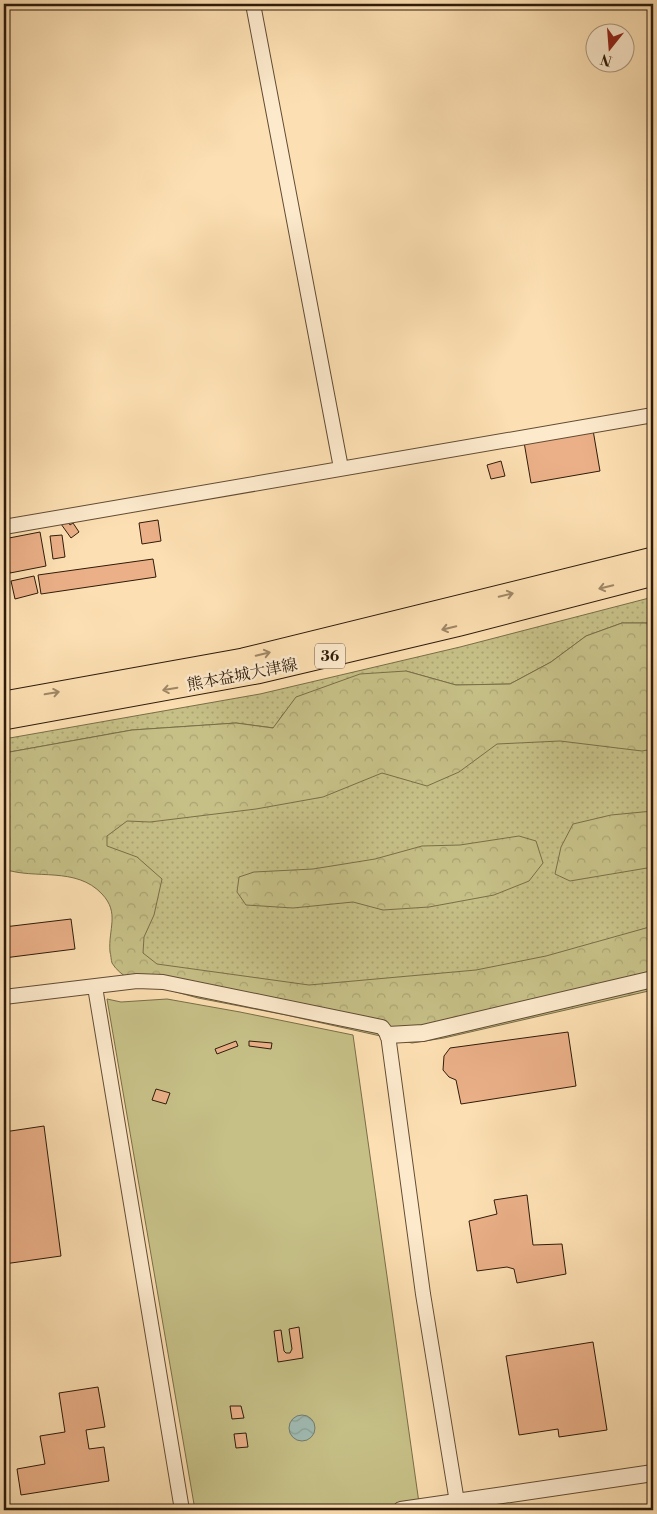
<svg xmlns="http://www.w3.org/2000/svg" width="657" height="1514" font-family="'Libre Bodoni','Noto Serif JP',serif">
	<defs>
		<pattern id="grass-dots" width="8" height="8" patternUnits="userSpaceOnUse" patternTransform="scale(1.25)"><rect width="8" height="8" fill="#c6c087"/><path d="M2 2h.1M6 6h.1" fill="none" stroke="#aaa473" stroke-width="1.8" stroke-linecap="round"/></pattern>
		<pattern id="forest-crowns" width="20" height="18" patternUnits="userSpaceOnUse" patternTransform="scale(1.25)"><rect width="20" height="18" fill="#c6c087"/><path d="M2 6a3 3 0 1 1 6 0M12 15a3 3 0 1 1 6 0" fill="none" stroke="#aaa473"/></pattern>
		<pattern id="water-waves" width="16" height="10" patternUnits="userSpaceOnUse" patternTransform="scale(1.25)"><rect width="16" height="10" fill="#a0bbb3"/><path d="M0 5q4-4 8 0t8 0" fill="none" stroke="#8aa099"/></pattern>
	</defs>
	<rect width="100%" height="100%" fill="#fcdfb2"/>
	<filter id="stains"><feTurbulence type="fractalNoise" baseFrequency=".004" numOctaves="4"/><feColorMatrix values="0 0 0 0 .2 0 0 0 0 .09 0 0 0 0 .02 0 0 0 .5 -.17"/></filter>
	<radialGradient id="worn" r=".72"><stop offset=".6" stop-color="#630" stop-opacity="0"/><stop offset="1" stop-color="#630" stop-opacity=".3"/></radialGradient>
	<path fill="url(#grass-dots)" stroke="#7a6e48" d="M653 597V623H622L586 636 551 662 510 684 456 685 406 671 283 714 274 728 236 723 132 730 4 753V739L260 694 460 647Z
		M653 677V926L400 1007 132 966V929L77 841 105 800Z"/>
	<path fill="url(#forest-crowns)" stroke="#7a6e48" d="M622 623H653V749L642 751 560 741 497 744 459 772 427 786 382 773 323 797 256 809 150 822 127 821 107 836V846L137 857 162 879 154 915 144 937 143 953 157 964 309 985 476 970 546 956 653 926V990L444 1038 412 1043 286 1015 198 998 129 979C123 975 116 970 112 963 111 960 111 955 110 952 108 929 120 913 102 894 76 866 35 880 4 869V753L132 730 236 723 273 728 296 697 360 674 406 671 456 685 510 684 551 662 586 636Z
		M653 811V867L570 881 555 874 561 847 573 824 611 815Z
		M519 836 536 841 543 863 529 881 494 895 429 907 383 910 353 902 293 908 246 905 237 892 239 877 254 872 313 869 375 859 422 846 460 845Z"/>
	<path fill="#c6c087" stroke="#7a6e48" d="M107 999 121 1002 167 999 240 1012 353 1035 420 1510H195Z"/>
	<path fill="url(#water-waves)" stroke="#727b6f" d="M289 1428a13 13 0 1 1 26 0a13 13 0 1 1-26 0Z"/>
	<path fill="#ebb088" stroke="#2e1b0a" d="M593 430 600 471 531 483 524 442Z
		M501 461 505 476 491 479 487 465Z
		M67 520 70 525 73 523 79 532 71 538 61 524Z
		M158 520 161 541 142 544 139 523Z
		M40 532 46 566 10 573 4 539Z
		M62 535 65 557 53 559 50 536Z
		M153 559 156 577 41 594 38 575Z
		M34 576 38 593 15 599 11 581Z
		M71 919 75 949 4 958V927Z
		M568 1032 576 1086 461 1104 456 1080 449 1077 443 1070 444 1056 450 1048Z
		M236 1041 238 1046 217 1054 215 1049Z
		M249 1041 272 1043 271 1049 249 1046Z
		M156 1089 170 1093 166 1104 152 1100Z
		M44 1126 61 1256 4 1264V1132Z
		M527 1195 533 1245 562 1244 566 1274 517 1283 514 1269 507 1267 477 1271 469 1221 497 1214 494 1200Z
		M299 1327 303 1358 278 1362 274 1331 281 1330 284 1351 286 1353H290L292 1349 289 1329Z
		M593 1342 607 1430 559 1437 558 1429 519 1435 506 1356Z
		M98 1387 105 1427 86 1430 89 1449 104 1447 109 1481 21 1495 17 1469 45 1464 40 1436 65 1432 59 1393Z
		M230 1406H241L244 1418 232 1419Z
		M246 1433 248 1447 236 1448 234 1434Z"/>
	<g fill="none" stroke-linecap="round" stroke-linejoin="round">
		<defs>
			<path id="minor" d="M253 4 341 468
				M4 527 653 415
				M95 987 182 1510
				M4 997 137 981 163 982 382 1027 388 1035 423 1294 457 1502"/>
			<path id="tertiary" d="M388 1035 423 1033 653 979
				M401 1510 653 1473"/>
			<path id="primary" d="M4 702 243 659 653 558
				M4 719 257 673 460 625 653 575"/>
		</defs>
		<use href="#minor" stroke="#624c34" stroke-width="16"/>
		<use href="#tertiary" stroke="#624c34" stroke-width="18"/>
		<use href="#primary" stroke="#2e1b0a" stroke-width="23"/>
		<use href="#minor" stroke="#fdeacd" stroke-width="14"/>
		<use href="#tertiary" stroke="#fdeacd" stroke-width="16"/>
		<use href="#primary" stroke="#fcdfb2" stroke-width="21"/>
	</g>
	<defs><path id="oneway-shaft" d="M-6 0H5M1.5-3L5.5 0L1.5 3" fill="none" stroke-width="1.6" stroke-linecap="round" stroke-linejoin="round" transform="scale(1.25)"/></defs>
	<g stroke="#9f8766">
		<use href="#oneway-shaft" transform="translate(606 587) rotate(166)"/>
		<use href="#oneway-shaft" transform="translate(506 595) rotate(-14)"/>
		<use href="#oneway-shaft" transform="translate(449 628) rotate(167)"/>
		<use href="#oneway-shaft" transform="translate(263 654) rotate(-14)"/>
		<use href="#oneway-shaft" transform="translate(170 689) rotate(170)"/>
		<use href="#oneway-shaft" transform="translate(52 693) rotate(-10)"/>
	</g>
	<g text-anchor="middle" stroke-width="5" stroke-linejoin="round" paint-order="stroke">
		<rect fill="#fdeacd" stroke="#6c5944" stroke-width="1" x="315" y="643.5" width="30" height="25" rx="4"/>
		<g font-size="15" font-weight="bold" fill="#2e1b0a">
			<text x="330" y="661">36</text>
		</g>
		<g font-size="16" fill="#2e1b0a" stroke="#fdeacd">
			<text transform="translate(242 674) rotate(-11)" y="6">熊本益城大津線</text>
		</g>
	</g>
	<rect width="657" height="1514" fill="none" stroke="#fcdfb2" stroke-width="20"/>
	<rect x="5" y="5" width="647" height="1504" fill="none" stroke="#2e1b0a" stroke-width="2.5"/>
	<rect x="10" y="10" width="637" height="1494" fill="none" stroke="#2e1b0a"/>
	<g transform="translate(610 48) rotate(197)"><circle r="24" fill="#fdeacd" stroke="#aa977f"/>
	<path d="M0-4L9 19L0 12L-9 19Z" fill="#8f2418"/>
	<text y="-8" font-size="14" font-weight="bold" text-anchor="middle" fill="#2e1b0a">N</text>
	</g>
	<rect width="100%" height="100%" filter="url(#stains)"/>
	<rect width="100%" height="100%" fill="url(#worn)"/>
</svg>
